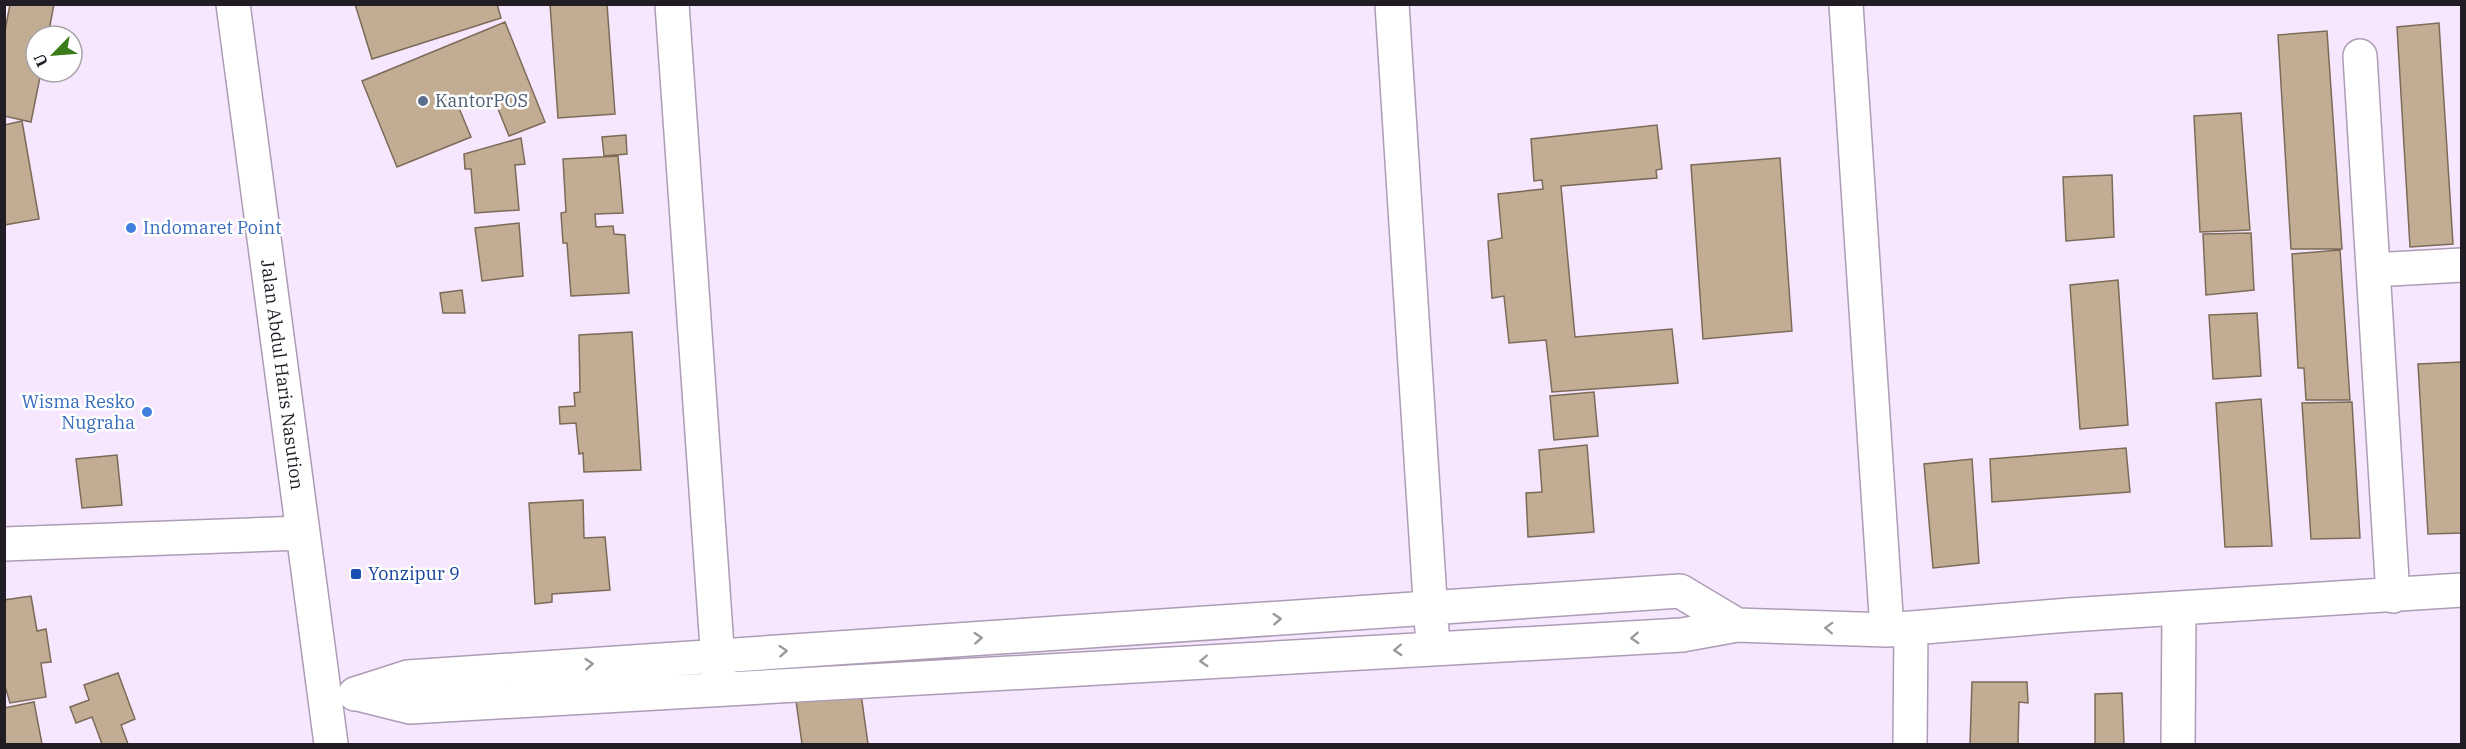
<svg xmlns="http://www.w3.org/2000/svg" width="2466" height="749" font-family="'IBM Plex Serif',serif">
	<rect width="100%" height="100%" fill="#f6e6fe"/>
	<path fill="#c2ac93" stroke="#7c6b58" stroke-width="1.5" d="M10 4H54L48 36H36V72H41L31 122 4 116V36Z
		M355 4H497L501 18 372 59Z
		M550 4H607L615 114 558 118Z
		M505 22 545 122 509 136 492 94 459 108 471 137 397 167 362 81Z
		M2439 23 2453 244 2410 247 2397 27Z
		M2327 31 2342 249H2291L2278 35Z
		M2241 113 2250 230 2200 232 2194 116Z
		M22 121 39 219 4 225V125Z
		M1657 125 1662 169 1656 170 1657 178 1561 186 1575 337 1672 329 1678 383 1552 392 1546 340 1509 343 1504 296 1492 298 1488 241 1502 238 1498 194 1543 189 1542 180 1534 181 1531 139Z
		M626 135 627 154 604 156 602 137Z
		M521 138 525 164 515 165 519 210 475 213 471 169H465L464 154Z
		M618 156 623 213 595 214 596 227 613 226 614 234 625 235 629 293 571 296 567 243H563L561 213 566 212 563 159Z
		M1780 158 1792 331 1703 339 1691 165Z
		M2112 175 2114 237 2066 241 2063 177Z
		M519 223 523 276 482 281 475 228Z
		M2251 233 2254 290 2206 295 2203 234Z
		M2340 250 2350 400H2306L2304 368H2298L2292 254Z
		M2118 280 2128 425 2080 429 2070 285Z
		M462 290 465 313H443L440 293Z
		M2257 313 2261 376 2213 379 2209 315Z
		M632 332 641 470 584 472 583 453 579 454 576 423 560 424 559 407 575 406 574 393 580 392 579 335Z
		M2462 362V533L2428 534 2418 364Z
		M1594 392 1598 436 1554 440 1550 396Z
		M2261 399 2272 546 2225 547 2216 403Z
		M2352 402 2360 538 2311 539 2302 403Z
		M1587 445 1594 532 1528 537 1526 493 1542 492 1539 450Z
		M2126 448 2130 492 1992 502 1990 459Z
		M117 455 122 505 82 508 76 459Z
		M1972 459 1979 563 1933 568 1924 464Z
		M583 500 584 538 605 537 610 590 552 594V602L535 604 529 503Z
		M31 596 37 631 46 629 51 662 41 663 46 697 10 703 4 683V600Z
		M118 673 135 719 121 725 128 744H102L92 717 76 723 70 707 89 700 84 685Z
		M1972 682H2027L2028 703 2019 702 2018 744H1970Z
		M2122 693 2124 744H2095V694Z
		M861 694 868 744H802L796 701Z
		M34 702 42 744H4V708Z"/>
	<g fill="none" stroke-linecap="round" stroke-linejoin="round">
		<defs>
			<path id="minor" d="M672 4 719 676
				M1392 4 1432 631
				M1846 4 1887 630
				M2360 56 2393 596
				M2373 270 2462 265
				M4 544 302 533
				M355 694 408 677 1680 591 1737 625
				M358 694 410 707 1682 635 1737 625 1887 630 2069 615 2462 590
				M1910 744 1911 628
				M2178 744 2179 609"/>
			<g id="highway">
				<path id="s1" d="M233 4 331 744"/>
			</g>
		</defs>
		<use href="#minor" stroke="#ac9db4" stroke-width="36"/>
		<use href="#highway" stroke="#ac9db4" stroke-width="36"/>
		<use href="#minor" stroke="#fff" stroke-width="33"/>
		<use href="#highway" stroke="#fff" stroke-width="33"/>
	</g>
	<defs><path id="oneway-chevron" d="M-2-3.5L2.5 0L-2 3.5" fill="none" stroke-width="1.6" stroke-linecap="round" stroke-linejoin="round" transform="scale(1.5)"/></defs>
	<g stroke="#9c999d">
		<use href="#oneway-chevron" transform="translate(1277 619) rotate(-4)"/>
		<use href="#oneway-chevron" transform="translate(1829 628) rotate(-178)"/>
		<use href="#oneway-chevron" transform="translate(978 638) rotate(-4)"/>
		<use href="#oneway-chevron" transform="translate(1635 638) rotate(177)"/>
		<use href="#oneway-chevron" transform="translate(1398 650) rotate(177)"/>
		<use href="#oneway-chevron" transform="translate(783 651) rotate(-4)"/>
		<use href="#oneway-chevron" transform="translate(1204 661) rotate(177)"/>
		<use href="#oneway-chevron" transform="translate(589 664) rotate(-4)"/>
	</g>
	<circle fill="#5c6f8a" stroke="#fff" stroke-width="2" cx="423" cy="101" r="6"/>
	<g fill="#3f7fe0" stroke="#fff" stroke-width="2">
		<circle cx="131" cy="228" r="6"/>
		<circle cx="147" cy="412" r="6"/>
	</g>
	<rect fill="#1a4fb4" stroke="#fff" stroke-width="2" x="350" y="568" width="12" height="12" rx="3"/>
	<g text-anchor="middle" stroke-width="5" stroke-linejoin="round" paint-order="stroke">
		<g font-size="18" fill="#4e5e75" stroke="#fff" text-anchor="start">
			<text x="435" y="107">KantorPOS</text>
		</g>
		<g font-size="18" fill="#366cbe" stroke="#fff" text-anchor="start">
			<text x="143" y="234">Indomaret Point</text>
			<text x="135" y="408" text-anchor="end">Wisma Resko<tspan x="135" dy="21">Nugraha</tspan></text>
		</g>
		<g font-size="18" fill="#221c25" stroke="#fff">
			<text dy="6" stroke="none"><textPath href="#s1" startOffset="374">Jalan Abdul Haris Nasution</textPath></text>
		</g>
		<g font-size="18" fill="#164399" stroke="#fff" text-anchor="start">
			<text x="368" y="580">Yonzipur 9</text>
		</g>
	</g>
	<rect width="2466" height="749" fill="none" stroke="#221c25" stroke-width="12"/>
	<g transform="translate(54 54) rotate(245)"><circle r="28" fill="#ffffff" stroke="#a7a4a8" stroke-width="1.5"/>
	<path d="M0-4.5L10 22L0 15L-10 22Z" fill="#3a7b1a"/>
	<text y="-9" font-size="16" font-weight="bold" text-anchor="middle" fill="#221c25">U</text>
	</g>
</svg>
